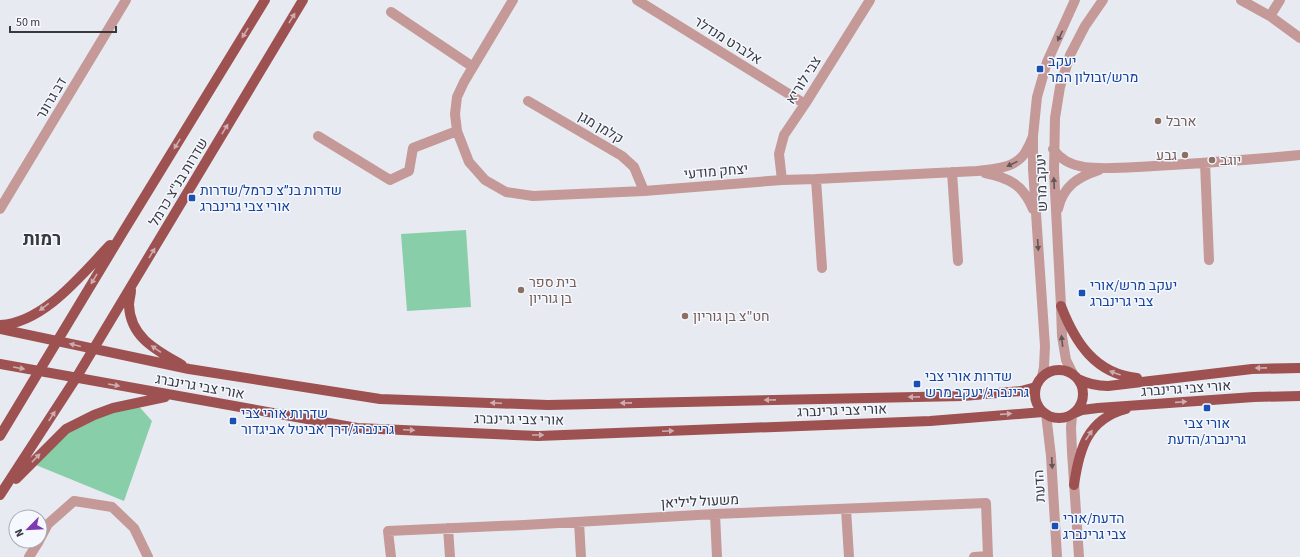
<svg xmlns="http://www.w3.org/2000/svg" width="1300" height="557" font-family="'Source Sans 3',Heebo,sans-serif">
	<rect width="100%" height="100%" fill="#e8eaf1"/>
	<path fill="#88cfa9" d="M466 230 471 307 407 311 401 234Z
		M136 403 152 421 124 501 31 463 66 429Z"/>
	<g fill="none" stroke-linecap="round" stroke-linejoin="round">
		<path stroke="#c49997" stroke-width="10" d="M513 0 464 82 457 97 455 114 457 131 469 162 485 180 506 192 533 196 644 191 782 180 816 179 977 171C994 169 1014 169 1025 153 1028 148 1031 142 1033 136
			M637 0 805 104
			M1241 0 1270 16 1300 38
			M391 12 473 67
			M1270 16 1280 0
			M528 101 622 156 634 167 644 191
			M318 136 390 180 409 171 413 148 457 131
			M1053 149C1060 159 1071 165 1084 167 1107 170 1131 167 1154 166 1203 163 1251 160 1300 155
			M1205 163 1209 260
			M952 172 958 261
			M985 173C1010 178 1023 185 1033 209
			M816 179 822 268
			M782 180 779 154 784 135 805 104 870 0
			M0 209 126 0
			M1058 209C1063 186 1078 177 1099 170
			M1073 374 1066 360 1062 336 1061 306 1054 171 1055 118 1060 87 1070 55 1085 26 1103 0
			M1042 377 1044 367 1045 346 1033 169V136L1037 97 1047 62 1075 0
			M1046 414 1051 456 1057 557
			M1072 415 1071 428 1072 452 1079 557
			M846 509 849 557
			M715 514 717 557
			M579 522 581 557
			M448 528 450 557
			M40 539 48 524 74 501 112 507 134 528 148 557
			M29 557 39 541
			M391 557 388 531 524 525 715 514 986 503 988 557
			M974 557 988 556"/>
		<path stroke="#9d5251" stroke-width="10" d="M131 290C131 295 129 300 129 305 130 338 158 351 182 365
			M1061 306C1075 342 1095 374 1137 378
			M0 325C44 323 82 274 110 245
			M0 329 189 369 380 399 548 405 963 396 1021 391 1036 387
			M0 364 357 428 538 436 930 421 1043 412
			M1035 394a24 24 0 1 1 48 0a24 24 0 1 1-48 0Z
			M1078 379C1088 384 1096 386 1108 386L1252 369 1300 368
			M1075 413 1082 410 1098 408 1254 397 1300 396
			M0 436 123 232 265 0
			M16 479 66 429 94 415 113 408 165 397
			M1074 485C1079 450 1087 419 1126 409
			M0 495 76 378 303 0"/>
	</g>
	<defs><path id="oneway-solid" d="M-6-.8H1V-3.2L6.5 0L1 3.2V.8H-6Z"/></defs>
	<g fill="#cdadb1">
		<use href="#oneway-solid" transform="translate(292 18) rotate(-59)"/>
		<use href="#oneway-solid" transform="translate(245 33) rotate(122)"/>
		<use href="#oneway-solid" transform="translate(225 129) rotate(-59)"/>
		<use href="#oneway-solid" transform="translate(177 144) rotate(122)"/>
		<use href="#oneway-solid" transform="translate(152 253) rotate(-59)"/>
		<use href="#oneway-solid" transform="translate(94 279) rotate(121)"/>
		<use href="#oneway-solid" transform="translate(44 307) rotate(143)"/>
		<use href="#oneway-solid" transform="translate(75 345) rotate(-166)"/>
		<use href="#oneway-solid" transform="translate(156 349) rotate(-146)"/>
		<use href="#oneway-solid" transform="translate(19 368) rotate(10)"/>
		<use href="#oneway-solid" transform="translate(1261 368) rotate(179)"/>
		<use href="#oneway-solid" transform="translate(1115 373) rotate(-160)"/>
		<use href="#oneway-solid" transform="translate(114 385) rotate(10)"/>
		<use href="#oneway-solid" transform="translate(914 397) rotate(179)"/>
		<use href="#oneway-solid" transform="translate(770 400) rotate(179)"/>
		<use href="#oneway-solid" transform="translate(1181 402) rotate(-4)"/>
		<use href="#oneway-solid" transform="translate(496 403) rotate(-178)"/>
		<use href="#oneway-solid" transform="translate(626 403) rotate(179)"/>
		<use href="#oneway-solid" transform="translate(1006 414) rotate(-4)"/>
		<use href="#oneway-solid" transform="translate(52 416) rotate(-57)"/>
		<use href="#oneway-solid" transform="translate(409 430) rotate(2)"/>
		<use href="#oneway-solid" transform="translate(668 431) rotate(-2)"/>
		<use href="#oneway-solid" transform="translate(538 435)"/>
		<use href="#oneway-solid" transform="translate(1089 435) rotate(-56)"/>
		<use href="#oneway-solid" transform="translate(36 458) rotate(-46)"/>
	</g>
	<g fill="#625657">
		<use href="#oneway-solid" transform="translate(1060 36) rotate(116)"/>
		<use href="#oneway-solid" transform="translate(1012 164) rotate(154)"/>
		<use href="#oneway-solid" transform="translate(1054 183) rotate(-93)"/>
		<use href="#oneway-solid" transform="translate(1038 245) rotate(86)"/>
		<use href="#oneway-solid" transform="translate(1062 341) rotate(-97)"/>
		<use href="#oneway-solid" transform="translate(1052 463) rotate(87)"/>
	</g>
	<g fill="#1a4fb4" stroke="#f5f8ff" stroke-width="1.5">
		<rect x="1036" y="65" width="8" height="8" rx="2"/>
		<rect x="188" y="194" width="8" height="8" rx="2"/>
		<rect x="1078" y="289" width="8" height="8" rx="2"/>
		<rect x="913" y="380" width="8" height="8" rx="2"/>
		<rect x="1203" y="404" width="8" height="8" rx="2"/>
		<rect x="229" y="417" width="8" height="8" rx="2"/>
		<rect x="1051" y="522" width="8" height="8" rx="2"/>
	</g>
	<g fill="#8d6e63" stroke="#f5f8ff" stroke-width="1.5">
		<circle cx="1158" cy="121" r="4"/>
		<circle cx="1185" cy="155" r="4"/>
		<circle cx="1212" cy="160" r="4"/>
		<circle cx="521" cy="290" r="4"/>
		<circle cx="685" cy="316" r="4"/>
	</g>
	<g text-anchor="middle" stroke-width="3" stroke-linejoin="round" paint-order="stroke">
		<g font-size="14" fill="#38393c" stroke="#f5f8ff">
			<text transform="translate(728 40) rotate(32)" y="5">אלברט מנדלר</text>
			<text transform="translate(803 80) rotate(-58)" y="5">צבי לוריא</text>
			<text transform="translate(51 98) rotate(-59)" y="5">דב גרונר</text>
			<text transform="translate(601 127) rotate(30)" y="5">קלמן מגן</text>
			<text transform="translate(716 171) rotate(-5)" y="5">יצחק מודעי</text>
			<text transform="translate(178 182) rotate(-59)" y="5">שדרות בנ"צ כרמל</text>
			<text transform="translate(1041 183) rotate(-92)" y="5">יעקב מרש</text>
			<text transform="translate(200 386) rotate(10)" y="5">אורי צבי גרינברג</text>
			<text transform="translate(1186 388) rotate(-4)" y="5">אורי צבי גרינברג</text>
			<text transform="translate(842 410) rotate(-2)" y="5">אורי צבי גרינברג</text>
			<text transform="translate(519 419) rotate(1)" y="5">אורי צבי גרינברג</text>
			<text transform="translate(1039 486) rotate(-93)" y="5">הדעת</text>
			<text transform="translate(700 501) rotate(-3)" y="5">משעול ליליאן</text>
		</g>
		<g font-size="14" fill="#164399" stroke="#f5f8ff" text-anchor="start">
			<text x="1048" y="66">יעקב<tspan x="1048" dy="16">מרש/זבולון המר</tspan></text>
			<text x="200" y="195">שדרות בנ״צ כרמל/שדרות<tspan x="200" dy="16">אורי צבי גרינברג</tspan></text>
			<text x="1090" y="290">יעקב מרש/אורי<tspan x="1090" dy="16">צבי גרינברג</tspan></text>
			<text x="925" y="381">שדרות אורי צבי<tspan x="925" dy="16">גרינברג/יעקב מרש</tspan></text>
			<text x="241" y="418">שדרות אורי צבי<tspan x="241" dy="16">גרינברג/דרך אביטל אביגדור</tspan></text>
			<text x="1207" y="428" text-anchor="middle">אורי צבי<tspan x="1207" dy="16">גרינברג/הדעת</tspan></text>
			<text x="1063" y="523">הדעת/אורי<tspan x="1063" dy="16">צבי גרינברג</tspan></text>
		</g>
		<g font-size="14" fill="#785e54" stroke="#f5f8ff" text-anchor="start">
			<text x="1166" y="126">ארבל</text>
			<text x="1177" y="160" text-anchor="end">גבע</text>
			<text x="1220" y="165">יוגב</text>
			<text x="529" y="287">בית ספר<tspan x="529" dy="16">בן גוריון</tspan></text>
			<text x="693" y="321">חט"צ בן גוריון</text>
		</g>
		<g font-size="18" font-weight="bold" fill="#38393c" stroke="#f5f8ff">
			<text x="42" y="245">רמות</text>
		</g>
	</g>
	<g transform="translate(28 529) rotate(246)"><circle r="19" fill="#f5f8ff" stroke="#a9acb1"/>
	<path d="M0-3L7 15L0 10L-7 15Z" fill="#7e3baf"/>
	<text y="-6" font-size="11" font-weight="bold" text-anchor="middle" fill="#38393c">N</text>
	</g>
	<path d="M10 26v6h106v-6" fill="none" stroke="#38393c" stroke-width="2"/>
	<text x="16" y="26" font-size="12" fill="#38393c" stroke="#f5f8ff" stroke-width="3" paint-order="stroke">50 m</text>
</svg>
